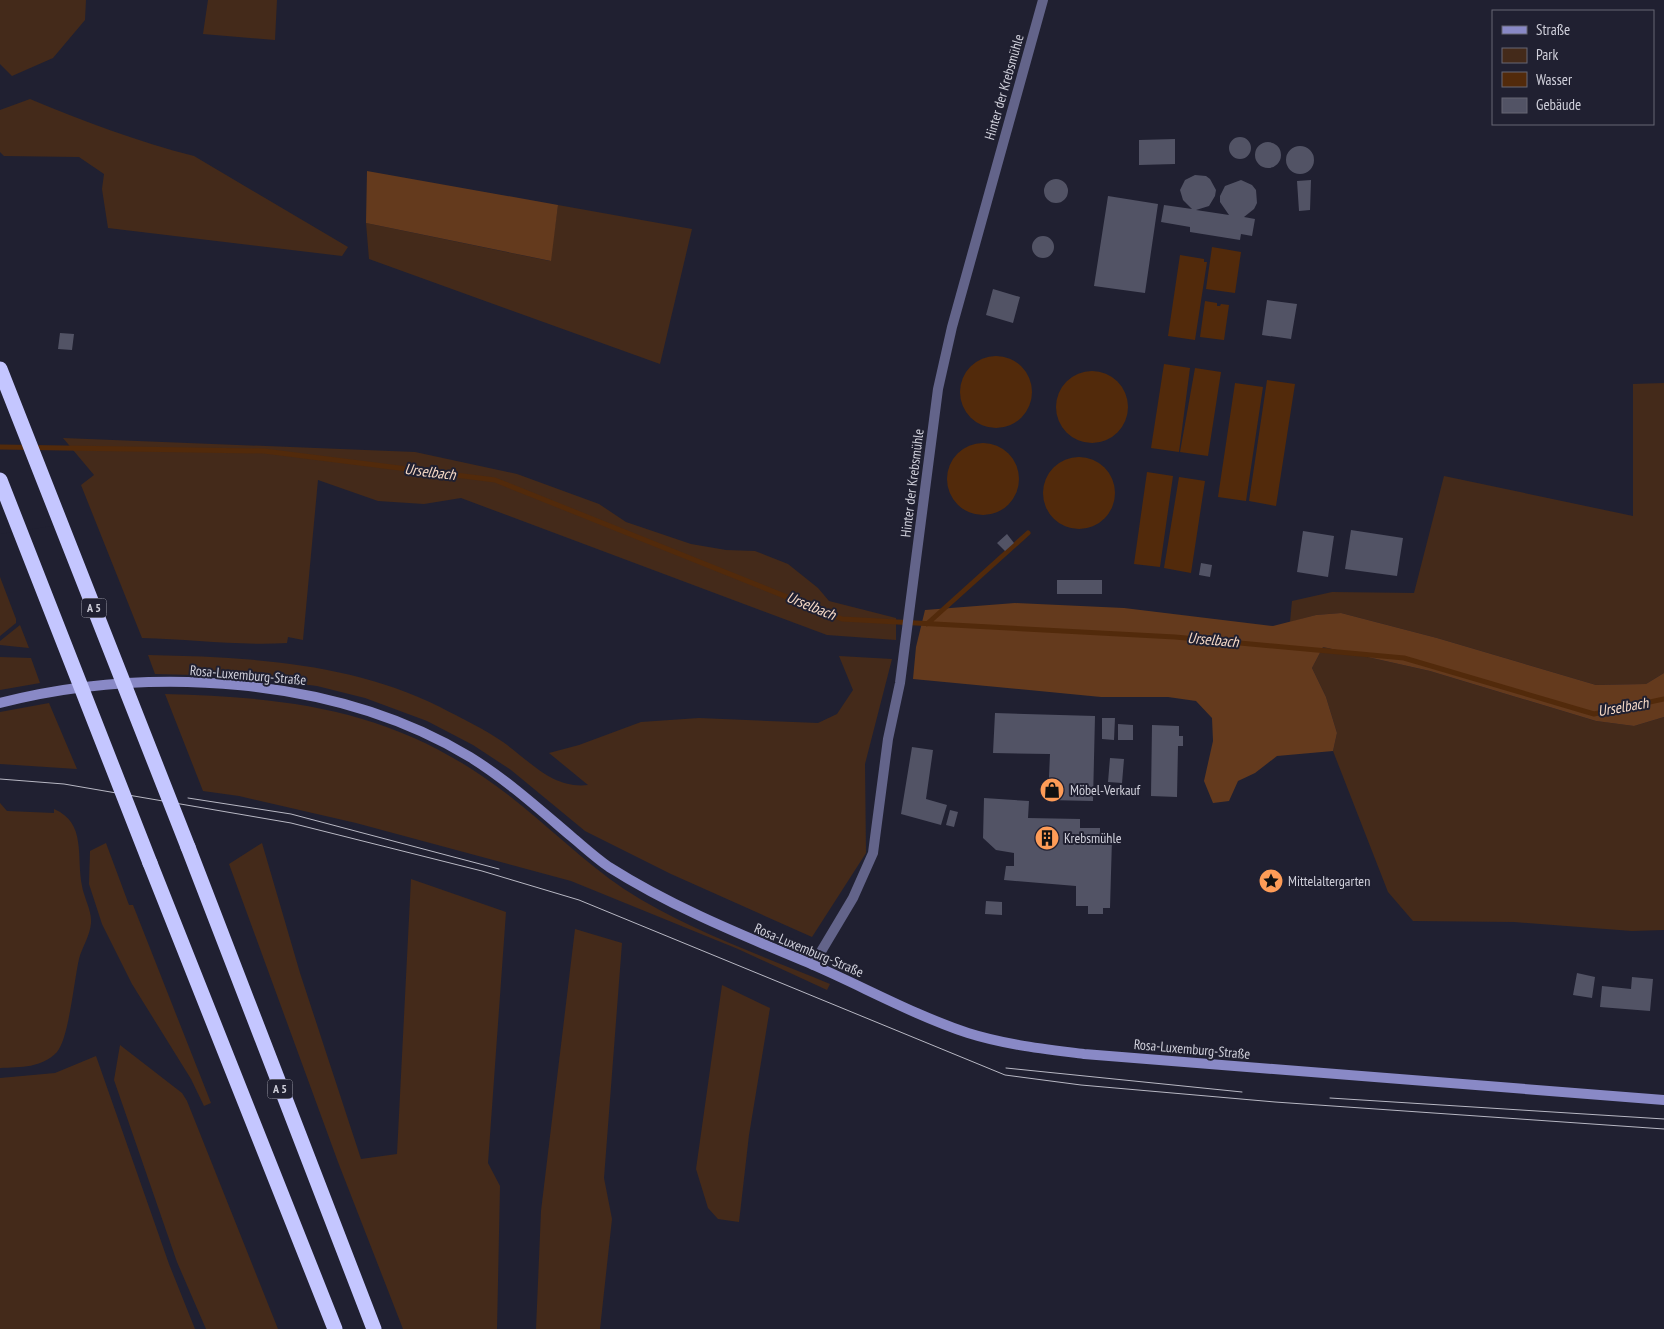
<svg xmlns="http://www.w3.org/2000/svg" width="1664" height="1329" font-family="'PT Sans Narrow',sans-serif">
	<rect width="100%" height="100%" fill="#202031"/>
	<path fill="#442a1a" d="M0 0H86L85 20 53 58 12 76 0 64Z
		M208 0H277L275 40 203 34Z
		M30 99C83 121 138 142 194 156L348 247 342 256 108 228 102 189 104 174 79 157 4 156 0 152V110Z
		M558 205 692 229 660 364 369 259 366 223 550 261Z
		M1664 383V673L1646 684 1596 685 1437 638 1341 613 1316 615 1290 622 1292 601 1332 592 1414 593 1444 476 1633 516V384Z
		M63 438 415 452 517 474 599 504 626 522 691 544 726 550 755 551 788 564 818 588 829 601 896 618V640L827 635 461 498 424 504 378 501 318 480 303 640 288 637 287 643C239 646 190 639 142 638L81 485 94 475Z
		M0 577 16 619V623L0 636Z
		M20 625 29 648 0 645V641Z
		M1323 647 1430 671 1596 721 1634 726 1664 717V930L1632 931 1514 922 1413 921 1388 892 1333 751 1337 733 1326 697 1312 668Z
		M148 655C246 657 351 662 440 707 461 718 484 729 503 742 530 761 552 789 588 785L549 753 579 745 641 722 699 718 818 723 837 714 853 690 839 656 892 659 865 764 866 853 812 937 671 874 585 831 511 770 473 745 427 721 365 698 317 686 235 676 155 674Z
		M0 657 31 658 40 683 0 690Z
		M165 694C282 697 383 708 482 776 533 810 574 855 624 889 687 930 761 955 830 984L827 990 738 949 571 881 356 823 239 796 203 791Z
		M49 703 77 769 0 764V712Z
		M0 803 7 811 54 813V809C87 823 76 857 82 886 84 898 92 911 91 923 90 936 82 947 79 959 74 980 69 1038 57 1052 42 1068 21 1067 0 1068Z
		M106 843 129 905H133L211 1103 204 1106 191 1079 132 984 102 924 89 884 90 851Z
		M262 843 300 973 361 1159 397 1154 411 879 506 912 488 1163 500 1186 497 1329H403L338 1162 229 864Z
		M575 929 622 943 604 1178 612 1219 600 1329H536L541 1211Z
		M722 985 770 1008 749 1135 739 1222 718 1219 708 1208 696 1169Z
		M120 1045 182 1093 187 1101 278 1329H206L177 1262 114 1080Z
		M96 1056 169 1264 195 1329H0V1078L55 1073Z"/>
	<path fill="#643a1d" d="M367 171 558 205 551 261 366 223Z
		M1015 603 1124 608 1273 626 1316 615 1341 613 1437 638 1596 685 1646 684 1664 673V717L1634 726 1596 721 1430 671 1323 647 1312 668 1326 697 1337 733 1333 751 1277 756 1255 773 1238 781 1229 801 1213 803 1204 781 1213 741 1212 718 1196 701 1168 697H1101L913 679 916 647 925 610Z"/>
	<path fill="#522a0b" d="M1212 247 1241 252 1235 293 1206 289Z
		M1180 255 1204 259V262H1207L1195 340 1168 336Z
		M1205 301 1217 303V306H1220L1221 304 1229 305 1224 340 1200 337Z
		M960 392a36 36 0 1 1 72 0a36 36 0 1 1-72 0Z
		M1164 364 1190 368 1179 452 1151 448Z
		M1195 368 1221 372 1208 456 1180 452Z
		M1056 407a36 36 0 1 1 72 0a36 36 0 1 1-72 0Z
		M1267 380 1295 384 1276 506 1249 501Z
		M1235 383 1263 387 1246 501 1218 497Z
		M947 479a36 36 0 1 1 72 0a36 36 0 1 1-72 0Z
		M1043 493a36 36 0 1 1 72 0a36 36 0 1 1-72 0Z
		M1147 472 1173 476 1160 567 1134 564Z
		M1179 477 1205 481 1191 573 1164 568Z"/>
	<path fill="#202031" d="M52 526 69 550 68 552 26 589 10 593 0 567V534Z"/>
	<g fill="none" stroke-linecap="round" stroke-linejoin="round">
		<path stroke="#522a0b" stroke-width="5" d="M0 447 264 451 495 480 842 619 1175 637 1404 658 1594 714 1664 699
			M927 624 1028 533"/>
	</g>
	<path fill="#525365" d="M1229 148a11 11 0 1 1 22 0a11 11 0 1 1-22 0Z
		M1175 139V164L1139 165V140Z
		M1255 155a13 13 0 1 1 26 0a13 13 0 1 1-26 0Z
		M1286 160a14 14 0 1 1 28 0a14 14 0 1 1-28 0Z
		M1195 175 1206 176 1210 179 1216 190 1215 196 1209 206 1196 210 1229 215 1220 202V196L1225 186 1241 180 1252 185 1256 190 1257 203 1254 209 1244 217 1255 219 1252 236 1241 234 1240 240 1190 232V227L1161 222 1164 205 1192 209 1183 200 1180 190 1185 180Z
		M1044 191a12 12 0 1 1 24 0a12 12 0 1 1-24 0Z
		M1311 180 1310 210 1299 211 1297 181Z
		M1108 196 1158 204 1145 293 1094 286Z
		M1032 247a11 11 0 1 1 22 0a11 11 0 1 1-22 0Z
		M993 289 1020 297 1013 323 986 315Z
		M1267 300 1297 304 1291 339 1262 335Z
		M60 333 74 334 72 350 58 349Z
		M1351 530 1403 538 1397 576 1345 569Z
		M1303 531 1334 536 1328 577 1297 572Z
		M1007 534 1014 543 1005 551 997 543Z
		M1201 563 1212 565 1210 577 1199 575Z
		M1057 580H1102V594H1057Z
		M995 713 1095 716 1093 801 1048 800 1050 754 993 753Z
		M1102 718H1115L1114 740 1102 739Z
		M1118 724 1133 725V740H1118Z
		M1152 725 1179 726V736H1183V746H1178L1177 797 1151 796Z
		M912 747 933 750 926 799 947 805 941 825 901 814Z
		M1110 758 1124 759 1122 783 1108 782Z
		M984 798 1029 801 1028 818 1080 819V828H1100V839H1112L1110 908H1103V914H1088V906H1076V886L1004 880 1006 866H1014V853L996 850 983 838Z
		M950 810 958 812 954 827 946 825Z
		M986 901 1002 902V915L985 914Z
		M1577 973 1595 977 1592 998 1573 995Z
		M1632 977 1653 979 1650 1011 1600 1007 1602 986 1631 989Z"/>
	<g fill="none" stroke-linecap="round" stroke-linejoin="round">
		<path stroke="#63648a" stroke-width="10" d="M813 965 853 898 873 853 888 739 900 683 938 389 952 327 1043 0"/>
		<path stroke="#8989c6" stroke-width="10" d="M0 703C150 665 336 676 470 757 507 780 539 809 572 837 584 847 596 858 609 867 672 907 742 935 811 964 864 987 914 1015 968 1033 1006 1045 1045 1049 1084 1054L1664 1100"/>
		<path stroke="#c4c6ff" stroke-width="15" d="M188 847 374 1329
			M150 863 335 1329"/>
		<path stroke="#b8b8c4" stroke-width="1" d="M0 779 64 784 291 823 482 871 579 900 1005 1075 1081 1085 1275 1102 1664 1129
			M188 798 291 814 499 869
			M1006 1068 1242 1092
			M1330 1098 1664 1119"/>
		<path stroke="#c4c6ff" stroke-width="15" d="M0 369 188 847
			M0 480 150 863"/>
	</g>
	<defs>
		<symbol id="shop-disc" viewBox="-11 -11 22 22"><circle r="9.5" fill="#fe9c57" stroke="#202031"/><path d="M-5-2.5h2.3a2.7 3.5 0 0 1 5.4 0H5L5.5 6h-11ZM-1.5-2.5h3a1.5 2.3 0 0 0-3 0Z" fill="#111"/></symbol>
		<symbol id="building-disc" viewBox="-11 -11 22 22"><circle r="9.5" fill="#fe9c57" stroke="#202031"/><path d="M-4-6H4V6H1V3H-1V6H-4ZM-2.5-4.3h1.7v1.8h-1.7ZM.8-4.3h1.7v1.8H.8ZM-2.5-1h1.7V.8h-1.7ZM.8-1h1.7V.8H.8Z" fill="#111"/></symbol>
		<symbol id="sight-disc" viewBox="-11 -11 22 22"><circle r="9.5" fill="#fe9c57" stroke="#202031"/><path d="M0-6L1.8-2.2L6-1.7L2.9 1.2L3.7 5.4L0 3.3L-3.7 5.4L-2.9 1.2L-6-1.7L-1.8-2.2Z" fill="#111"/></symbol>
	</defs>
	<g fill-rule="evenodd">
		<use href="#shop-disc" x="1038" y="776" width="28" height="28"/>
		<use href="#building-disc" x="1033" y="824" width="28" height="28"/>
		<use href="#sight-disc" x="1257" y="867" width="28" height="28"/>
	</g>
	<g text-anchor="middle" stroke-width="4" stroke-linejoin="round" paint-order="stroke">
		<g fill="#202031" stroke="#9b9ba8" stroke-width="1">
			<rect x="81.5" y="598.5" width="25" height="19" rx="4"/>
			<rect x="267.5" y="1079.5" width="25" height="19" rx="4"/>
		</g>
		<g font-size="12" font-weight="bold" fill="#d0d0db">
			<text x="94" y="612">A 5</text>
			<text x="280" y="1093">A 5</text>
		</g>
		<g font-size="14" fill="#d0d0db" stroke="#202031">
			<text transform="translate(1004 87) rotate(-74)" y="5">Hinter der Krebsmühle</text>
			<text transform="translate(912 483) rotate(-83)" y="5">Hinter der Krebsmühle</text>
			<text transform="translate(248 675) rotate(5)" y="5">Rosa-Luxemburg-Straße</text>
			<text transform="translate(809 950) rotate(23)" y="5">Rosa-Luxemburg-Straße</text>
			<text transform="translate(1192 1049) rotate(5)" y="5">Rosa-Luxemburg-Straße</text>
		</g>
		<g font-size="14" fill="#d0d0db" stroke="#202031" text-anchor="start">
			<text x="1070" y="795">Möbel-Verkauf</text>
			<text x="1064" y="843">Krebsmühle</text>
			<text x="1288" y="886">Mittelaltergarten</text>
		</g>
		<g font-size="15" font-style="italic" fill="#f7dac7" stroke="#202031">
			<text transform="translate(430 472) rotate(7)" y="5">Urselbach</text>
			<text transform="translate(811 606) rotate(22)" y="5">Urselbach</text>
			<text transform="translate(1213 640) rotate(5)" y="5">Urselbach</text>
			<text transform="translate(1623 707) rotate(-10)" y="5">Urselbach</text>
		</g>
	</g>
	<rect x="1492" y="10" width="162" height="115" fill="#202031" stroke="#666675"/>
	<rect x="1502" y="26" width="25" height="8" fill="#8989c6" stroke="#666675"/>
	<text x="1536" y="35" font-size="15" fill="#d0d0db">Straße</text>
	<rect x="1502" y="48" width="25" height="15" fill="#442a1a" stroke="#666675"/>
	<text x="1536" y="60" font-size="15" fill="#d0d0db">Park</text>
	<rect x="1502" y="72" width="25" height="15" fill="#522a0b" stroke="#666675"/>
	<text x="1536" y="85" font-size="15" fill="#d0d0db">Wasser</text>
	<rect x="1502" y="98" width="25" height="15" fill="#525365" stroke="#666675"/>
	<text x="1536" y="110" font-size="15" fill="#d0d0db">Gebäude</text>
</svg>
